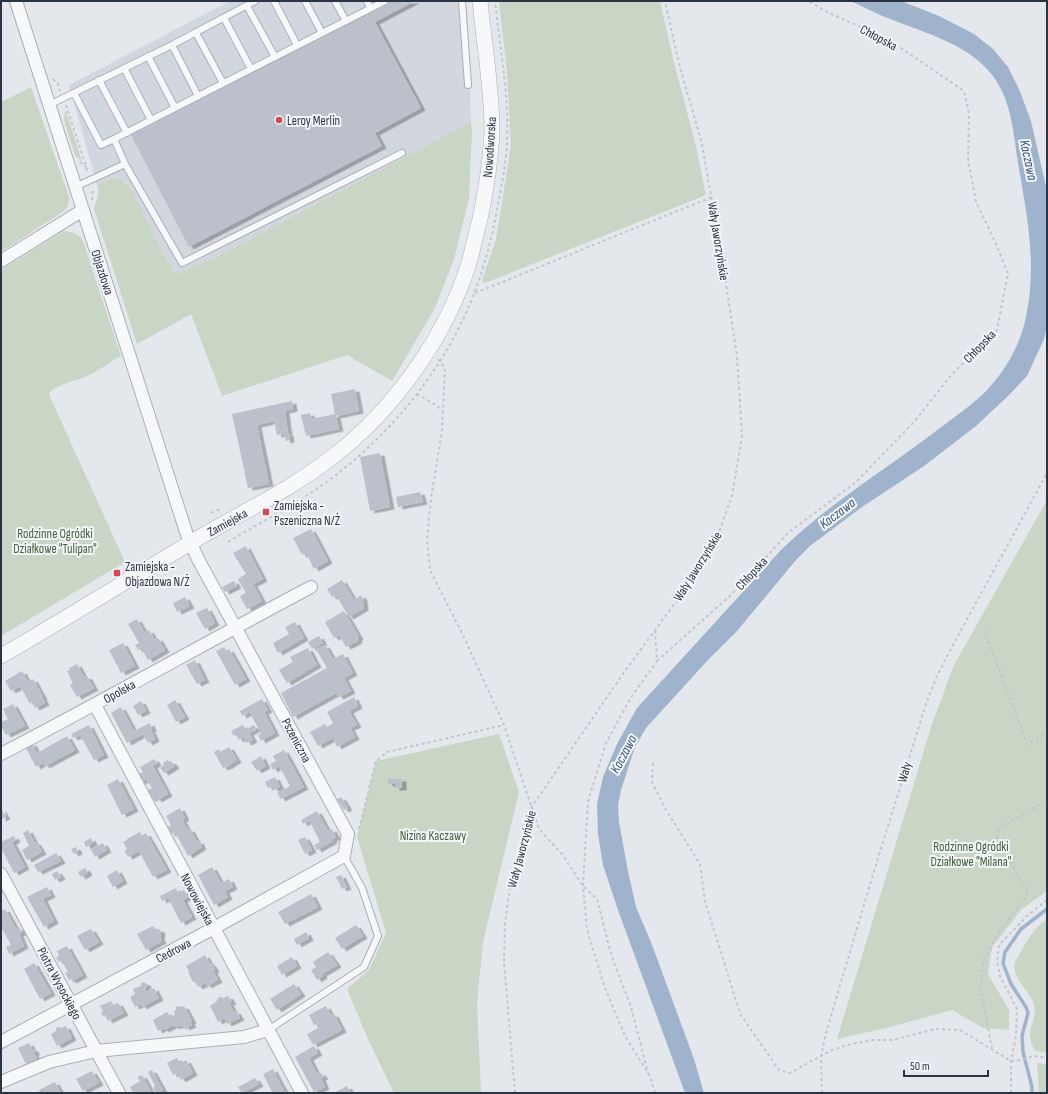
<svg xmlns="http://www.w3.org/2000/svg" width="1048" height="1094" font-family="'Sofia Sans Condensed',sans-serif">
	<defs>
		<filter id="shadow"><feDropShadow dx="4.5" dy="2.5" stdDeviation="0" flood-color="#0004"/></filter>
	</defs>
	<rect width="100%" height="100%" fill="#e4e7ec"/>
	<path fill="#d2d6de" d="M230 1H464L467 8 471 122 220 255 175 275 130 188 125 181 108 179 97 185 69 85Z"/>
	<path fill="#c9d6c5" d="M499 1H660L675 67 695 142 706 195 490 281 484 283 482 281 496 239 511 145 507 73Z
		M31 87 69 197 68 205 64 211 1 252V102Z
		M65 111H66L82 162 75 155 64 120Z
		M471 122 472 133 469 198 454 259 435 308 392 381 347 355 222 396 191 314 137 344 94 209 99 190 97 185C112 177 119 174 130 188L175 275 220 255Z
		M64 231C74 232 78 234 83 241L121 356C110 362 100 370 89 375 75 382 61 382 49 393L51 399 125 562 1 636V270Z
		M1047 500V891L1022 909 992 947 988 974 1009 1010V1030L983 1028 952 1010 886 1028 837 1039 931 727 953 667Z
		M499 734 519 792 483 942 477 1004 481 1093H394L367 1037 347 989 369 970 386 933 357 837 376 761Z
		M1047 919V1052L1035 1051C1033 1046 1030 1040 1030 1035 1030 1025 1037 1016 1034 1004 1029 990 1011 978 1015 962 1024 947 1032 928 1047 919Z
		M1037 1063 1047 1064V1093H1039Z"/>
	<path fill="#9fb4cc" d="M851 1H901L939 16 974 34 993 49 1008 67 1019 89 1031 121 1047 191V326L1044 339 1027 376 1007 397 976 426 924 466 862 507 810 546 796 560 737 631 707 661 646 728 635 747 621 790 618 805 619 822 628 871 636 907 651 942 694 1059 704 1093H685L618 910 603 865 598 834 597 804 603 777 617 744 637 708 781 550C829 503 887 469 940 428 954 417 969 407 982 395 1002 376 1019 348 1025 321 1038 268 1027 215 1018 163 1013 130 1011 93 986 68 961 42 925 33 893 20 879 15 865 8 851 1Z"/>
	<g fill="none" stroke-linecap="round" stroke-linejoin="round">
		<path stroke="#9fb4cc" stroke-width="3.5" d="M1032 1093V1087L1023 1052 1022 1036 1028 1013 1026 1007 1011 984 1003 963 1005 952 1021 929 1047 909"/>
	</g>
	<path fill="#bbc0ca" filter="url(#shadow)" d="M390 1H415L375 22 421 108 375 133 382 146 189 247 131 135Z
		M355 389 359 411 336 416 339 429 306 436 301 415 310 413 311 419 335 414 331 394Z
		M292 401 293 409 285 411 288 433 277 435 274 421 257 425 269 484 248 488 232 414Z
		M289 433 290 440 286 441 284 434Z
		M380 453 390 507 370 511 360 457Z
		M420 492 423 502 398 507 396 497Z
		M311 529 328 561 314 569 306 553 302 555 293 538Z
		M246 546 263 579 253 584 262 601 247 609 240 596 246 593 238 579 246 574 233 553Z
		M342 580 354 600 361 595 363 599 364 608 349 617 336 595 332 597 327 589Z
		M234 581 237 586 225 592 222 587Z
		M185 597 190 606 177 612 173 603Z
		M207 608 215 623 205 629 196 613Z
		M344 611 359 637 357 639 358 641 346 647 339 635 334 638 325 622Z
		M137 619 145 633 149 630 155 640 158 638 165 650 148 660 142 649 138 650 135 645 139 643 128 624Z
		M295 622 304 638 278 653 273 643 289 634 285 627Z
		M319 636 323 643 312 649 308 642Z
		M123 643 135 666 121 673 109 650Z
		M325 645 333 659 343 654 353 673 344 678 351 691 339 697 336 693 293 717 281 693 327 668 316 649Z
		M224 647 226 651 229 649 246 679 235 685 216 651Z
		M308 648 317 665 287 683 279 670 293 662 290 657Z
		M195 660 205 680 197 684 186 665Z
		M77 664 84 677 87 676 94 688 77 697 70 685 73 683 67 671 70 670 69 668Z
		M22 671 28 682 33 679 43 697H42L45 703 35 708 32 702 30 704 20 686 11 691 5 681Z
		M354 697 358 706 349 711 357 725 350 728 355 737 337 747 333 738 318 746 310 732 325 724 327 727 333 723 327 712Z
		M262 699 268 710 264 712 275 733 261 741 258 735 261 734 250 712 242 716 240 711Z
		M175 700 185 717 176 722 167 705Z
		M141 701 146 711 138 715 133 706Z
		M13 704 25 726 6 735 1 726V722L8 719 3 709Z
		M121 707 134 731 150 723 152 729 127 743 111 713Z
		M89 725 104 755 94 760 80 735 73 738 71 734Z
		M243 725 246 730 254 725 256 729 249 733 253 740 247 743 243 737 239 740 236 735 234 736 231 731Z
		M151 730 155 739 148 743 143 735Z
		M67 736 75 750 45 766 43 763 36 767 25 746 32 743 37 753Z
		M229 747 237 760 227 767V766L223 768 214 752 219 749 220 752Z
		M284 750 304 787 281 799 277 793 290 786 279 766 273 770 270 764 276 761 273 756Z
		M261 756 266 766 257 771 251 762Z
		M154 759 157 763 153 766 168 794 157 800 156 797 151 799 146 791 152 788 146 779 141 782 137 775 143 772 140 767Z
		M168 760 169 762 171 761 175 766 164 773 160 768 164 765 163 763Z
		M275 777 280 787 274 790 272 786 268 788 265 782Z
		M118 779 134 809 122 815 107 785Z
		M388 779H402V788H395V784H388Z
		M341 797 348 808 344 810 337 799Z
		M1 808 6 817 1 819Z
		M180 808 185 818 182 820 188 830 190 829 197 842 199 841 202 847 188 856 175 832 171 834 168 827 171 825 166 816Z
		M317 811 328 831 332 829 336 837 332 839 333 841 317 850 314 845 320 842 309 820 303 824 301 820Z
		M28 830 35 843 36 842 42 852 27 860 22 850 29 846 23 833Z
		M140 832 142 836 146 833 167 870 153 877 139 851 128 857 125 852V850L127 849 123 842 127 840V839Z
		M14 836 16 840 12 842 25 867 14 873 1 848V842Z
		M305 837 312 850 305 854 298 840Z
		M91 838 93 843 86 847 84 842Z
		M103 843 107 850 95 857 91 849Z
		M76 847 78 852 74 854 71 849Z
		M56 853 61 861 38 872 34 865Z
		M212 867 221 883 229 879 233 887 225 891 228 897 214 905 198 875Z
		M85 868 88 873 81 877 78 872Z
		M117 870 123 881 113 887 107 876Z
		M57 871 61 877 55 880 52 874Z
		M341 875 347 887 342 889 336 877Z
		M47 887 51 895 43 899 54 921 44 927 27 897Z
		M176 888 178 893 184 890 188 897 183 900 192 917 181 923 168 898 162 901 160 896Z
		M311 894 318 907 285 924 278 912Z
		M5 909 16 929 19 927 22 932 19 934 24 946 9 954 6 947 11 945 1 927V911Z
		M356 925 363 936 342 949 335 938Z
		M153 926 155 929 160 930 161 932 160 937 162 941 146 950 137 934Z
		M91 929 99 942 85 950 77 936Z
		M306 932 309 938 297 945 294 939Z
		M67 946 83 975 72 981 71 979 69 980 65 973 68 972 61 960 59 962 56 958 59 956 57 951Z
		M328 952 337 965 322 974 323 976 317 980 311 970 316 967 313 962Z
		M205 955 210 964 211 963 215 970 213 971 218 980 207 986 206 983 198 987 195 982H193L188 972 189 971 186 966Z
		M292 957 297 966 282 975 277 966Z
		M34 963 51 993 40 999 24 969Z
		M143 982 147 984 146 987 144 988 146 992 154 988 159 998 142 1007 141 1004 135 1007 130 997 135 994 133 989 141 986V983Z
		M294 984 301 994 277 1010 270 999Z
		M228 996 232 1002 229 1003 234 1012 236 1011 240 1018 227 1024 224 1018 218 1022 210 1006 217 1001 218 998 220 997 223 998Z
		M111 1001 113 1005 118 1003 124 1013 108 1021 105 1015 102 1016 101 1013 103 1011 100 1006Z
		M179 1006 182 1007 184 1006 192 1021 190 1022 192 1025 185 1028 184 1025 181 1027 180 1025 175 1027 174 1025 164 1030 163 1028 158 1031 153 1020 167 1012 170 1017 175 1015 174 1011 176 1010V1007Z
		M326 1006 331 1015 334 1014 342 1030 313 1045 307 1034 318 1028 316 1024 314 1025 309 1015Z
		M66 1026 72 1038 57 1046 51 1034 56 1031V1028L59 1027 61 1028Z
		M29 1043 32 1049H34L35 1052 34 1054 37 1058 26 1064 18 1048Z
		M314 1046 318 1053 309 1058 317 1074 321 1073 324 1077 321 1078 325 1087 314 1092 295 1057Z
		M177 1058 180 1064 186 1060 193 1073 181 1080 177 1073 173 1075 167 1063Z
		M273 1069 280 1083 286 1093H273L270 1088 263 1074Z
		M152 1070 163 1090 156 1093 153 1088 155 1086 148 1072Z
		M92 1071 99 1083 83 1091 76 1079Z
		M142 1075 149 1088 151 1093H133L130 1087 140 1081 137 1077Z
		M255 1078 259 1084 242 1093 238 1087Z
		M55 1082 61 1093H40L39 1090Z
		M347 1086 351 1093H334Z"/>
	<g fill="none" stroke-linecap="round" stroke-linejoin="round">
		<defs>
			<path id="service" d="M274 1 297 45
				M305 1 322 33
				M335 1 346 21
				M367 1 370 8
				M385 1 114 139 125 164 182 263 402 153
				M462 1 468 85
				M247 6 275 57
				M224 18 251 69
				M196 33 223 83
				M172 45 198 96
				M148 56 175 108
				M124 68 151 120
				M99 80 127 133
				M74 93 101 145 114 139
				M49 105 172 45 255 1
				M75 187 125 164
				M268 1030 364 967 378 936 362 888 344 856"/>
			<path id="minor" d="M1 261 83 210
				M95 705 302 1093
				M1 754C105 700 207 642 311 587
				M1 874 119 1093
				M1 1042 214 928 344 856 348 834 198 559 187 535 16 1
				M1 1082 49 1062 96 1051 244 1037 268 1030"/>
			<path id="tertiary" d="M1 656C67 618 132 577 197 539 242 512 290 490 331 458 393 411 446 337 469 263 473 248 476 234 480 219 486 190 491 160 492 130 492 89 484 43 480 1"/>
		</defs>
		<use href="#service" stroke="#a9aeb7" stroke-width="8"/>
		<use href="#minor" stroke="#a9aeb7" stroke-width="14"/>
		<use href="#tertiary" stroke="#a9aeb7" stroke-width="16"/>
		<path stroke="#c2c5cb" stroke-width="2" stroke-dasharray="3 3" stroke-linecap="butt" d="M53 79 58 84 60 91
			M66 105 88 173
			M80 162 87 168
			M92 200 93 188
			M475 293 712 197
			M438 359 445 368 442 431 431 498 427 541 430 570 463 635 504 725 539 829 562 854 583 886 597 899 611 954 631 1007 648 1073
			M417 394 436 405 443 411
			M211 513 221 509
			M228 542C270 517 315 494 352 462 411 412 459 345 482 271 489 249 494 227 498 204 502 183 506 163 507 142 509 95 500 47 495 1
			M984 630 1027 744 1047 732
			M657 661 732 594 789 532 855 483 914 422 952 374 997 330 1008 273 992 235 976 202 968 160 969 114 964 91 886 38 829 13 808 1
			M653 763 652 782 666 810 700 864 705 902 721 952 740 1014 779 1070 790 1073 832 1050 851 1044 874 1040H893L935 1029 960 1030 1011 1061H1017L1033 1056 1047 1058
			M359 829 376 761 387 752 504 725
			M992 1049 981 989 983 962 997 936 1027 895 1026 889 998 842 997 835 999 828 1047 801
			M515 1093 504 962 505 923 510 888 531 808 625 671 689 584 717 537 732 496 742 436 737 356 720 245 701 140 679 64 665 1
			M655 1093 650 1076 625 1036 605 988 587 930 583 886 588 801 606 743 630 699 657 661 655 629
			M822 1093 821 1056 826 1033 874 871 926 704 936 678 948 654 1047 473
			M1011 1093V1061L1016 1036 1017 1009 1000 976 997 961 999 945 1027 916 1047 900"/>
		<use href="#service" stroke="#f7f8fa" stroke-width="6"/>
		<use href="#minor" stroke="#f7f8fa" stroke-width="12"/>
		<use href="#tertiary" stroke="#f7f8fa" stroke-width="15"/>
	</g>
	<g fill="#d1495b" stroke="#f4f6f9" stroke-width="1.5">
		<circle cx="279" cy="120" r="4"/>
		<rect x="262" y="508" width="8" height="8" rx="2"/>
		<rect x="113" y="569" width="8" height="8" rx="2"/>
	</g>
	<g text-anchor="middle" stroke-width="4" stroke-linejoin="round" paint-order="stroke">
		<g font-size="13" fill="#2b3445" stroke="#f4f6f9">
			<text transform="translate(879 37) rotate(28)" y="5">Chłopska</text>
			<text transform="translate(489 147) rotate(-86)" y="5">Nowodworska</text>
			<text transform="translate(719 241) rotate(81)" y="5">Wały Jaworzyńskie</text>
			<text transform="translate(103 272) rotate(72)" y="5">Objazdowa</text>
			<text transform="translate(979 346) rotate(-46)" y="5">Chłopska</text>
			<text transform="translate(227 522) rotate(-29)" y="5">Zamiejska</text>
			<text transform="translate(697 566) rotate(-58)" y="5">Wały Jaworzyńskie</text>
			<text transform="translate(751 573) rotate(-47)" y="5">Chłopska</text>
			<text transform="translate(119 691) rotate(-29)" y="5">Opolska</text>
			<text transform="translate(297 740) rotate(62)" y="5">Pszeniczna</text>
			<text transform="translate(904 772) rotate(-73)" y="5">Wały</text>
			<text transform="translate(521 849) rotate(-75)" y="5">Wały Jaworzyńskie</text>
			<text transform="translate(198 899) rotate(62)" y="5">Nowowiejska</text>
			<text transform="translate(173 950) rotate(-28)" y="5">Cedrowa</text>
			<text transform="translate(60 983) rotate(62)" y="5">Piotra Wysockiego</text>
		</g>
		<g font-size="13" fill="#2b3445" stroke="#f4f6f9" text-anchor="start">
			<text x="287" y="125">Leroy Merlin</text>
			<text x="274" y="510">Zamiejska -<tspan x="274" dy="15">Pszeniczna N/Ż</tspan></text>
			<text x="125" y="571">Zamiejska -<tspan x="125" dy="15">Objazdowa N/Ż</tspan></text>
		</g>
		<g font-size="13" fill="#3f6138" stroke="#f4f6f9">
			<text x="55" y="538">Rodzinne Ogródki<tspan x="55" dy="15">Działkowe "Tulipan"</tspan></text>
			<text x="433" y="840">Nizina Kaczawy</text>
			<text x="971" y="851">Rodzinne Ogródki<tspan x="971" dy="15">Działkowe "Milana"</tspan></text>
		</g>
		<g font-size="14" font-style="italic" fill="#34527a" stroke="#f4f6f9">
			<text transform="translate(1029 160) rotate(78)" y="5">Kaczawa</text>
			<text transform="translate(837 513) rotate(-37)" y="5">Kaczawa</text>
			<text transform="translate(623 754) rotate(-62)" y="5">Kaczawa</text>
		</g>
	</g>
	<rect width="1048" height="1094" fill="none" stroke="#2b3445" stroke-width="4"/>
	<path d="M904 1070v6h84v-6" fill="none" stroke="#2b3445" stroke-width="2"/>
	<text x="910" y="1070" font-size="12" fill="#2b3445" stroke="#f4f6f9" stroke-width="3" paint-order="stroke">50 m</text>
</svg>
